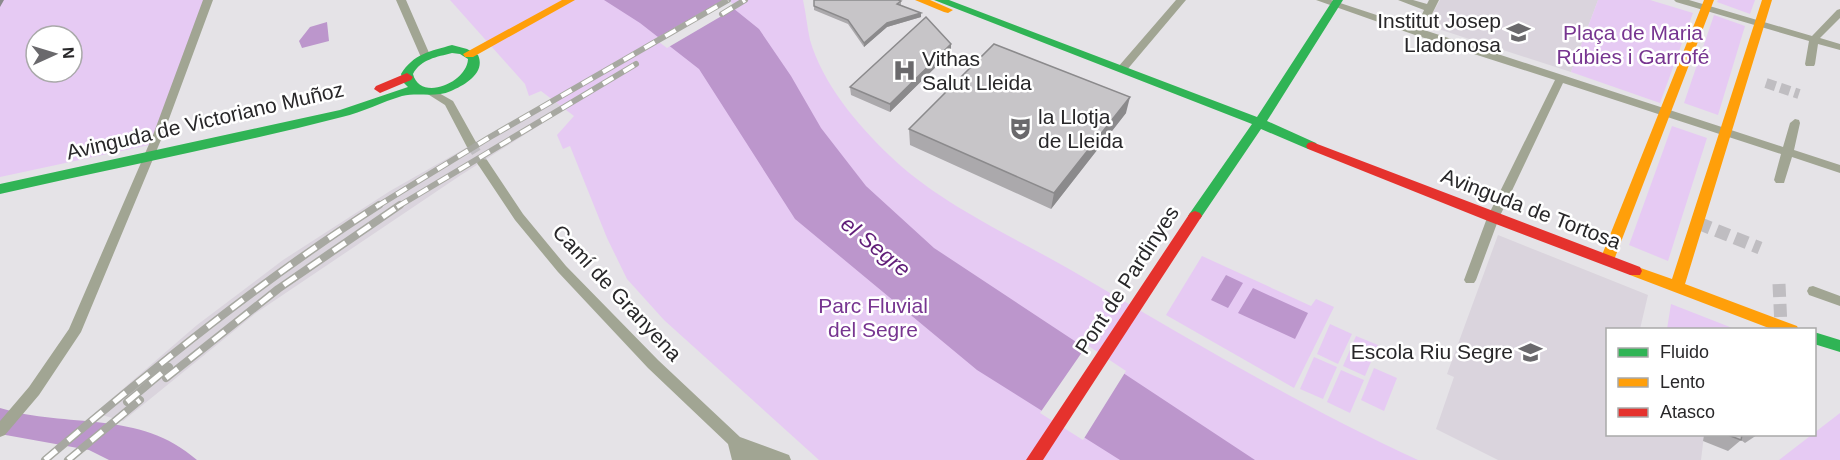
<svg xmlns="http://www.w3.org/2000/svg" width="1840" height="460" font-family="Arial,sans-serif">
	<rect width="100%" height="100%" fill="#e5e3e7"/>
	<path fill="#dad4dd" d="M1440 0H1598L1571 72 1426 25Z
		M552 99 565 109 461 175 256 313 123 421 95 413 197 325 283 260 390 191Z
		M1498 235 1648 295 1640 329 1608 330V434L1704 435 1701 460H1498L1436 429 1454 377 1447 374Z"/>
	<path fill="#e6caf3" fill-rule="evenodd" d="M0 0H208L154 144 0 177ZM36 36H72V72H36Z
		M450 0H803C806 13 807 27 810 40 823 84 856 123 889 155 939 204 1016 238 1076 273 1189 339 1300 406 1418 460H819L664 320 627 279 607 238 570 146 563 149 557 135 574 116 541 91 529 96 525 84Z
		M1598 0H1650L1693 13 1660 103 1571 72Z
		M1718 0H1755L1750 14 1717 2Z
		M1714 15 1745 26 1718 115 1684 103Z
		M1672 126 1707 138 1668 261 1629 245Z
		M1202 256 1311 306 1316 299 1334 307 1294 388 1166 315Z
		M1671 304 1735 329H1667Z
		M1330 324 1352 334 1338 364 1317 354Z
		M1356 336 1378 345 1365 376 1343 366Z
		M1314 357 1337 367 1323 399 1300 389Z
		M1374 368 1397 378 1384 411 1361 400Z
		M1341 370 1364 380 1350 413 1327 402Z
		M1840 413V460H1779Z"/>
	<path fill="#bc96cc" d="M604 0H723L759 29 791 76 821 128 866 186 934 248 1255 460H1120L977 370 795 219 699 69 640 23Z
		M327 22 329 41 302 48 299 41 310 27Z
		M1226 275 1243 283 1228 308 1211 300Z
		M1253 288 1308 313 1295 339 1238 313Z
		M0 408C68 429 139 409 197 460H109L89 450 0 434Z"/>
	<path fill="#e5e3e7" d="M723 0H728L737 7 667 48 655 39Z
		M1087 345 1126 371 1083 440 1040 413Z"/>
	<g fill="none" stroke-linecap="round" stroke-linejoin="round">
		<path stroke="#bfbdc1" stroke-width="10" stroke-dasharray="10 5" stroke-linecap="butt" d="M1766 83 1799 94
			M471 144 483 163"/>
		<path stroke="#bfbdc1" stroke-width="13" stroke-dasharray="13 7" stroke-linecap="butt" d="M1698 223 1760 248
			M1779 284 1781 326"/>
		<path fill="#a1a593" fill-rule="evenodd" d="M203 0H213L163 135 81 332 39 395 5 435 0 437V421L29 387 69 329 153 135Z
			M396 0H406L430 55 429 57H421L420 55Z
			M1176 0H1186L1126 71H1118L1117 69 1118 67Z
			M1316 0H1331L1416 28 1424 10 1398 0H1413L1427 4 1429 0H1439L1424 30 1783 147 1790 123 1795 119 1799 120 1800 123 1794 150 1840 165V173L1792 157 1784 183H1776L1774 180 1781 154 1563 83 1499 218 1476 280 1474 283H1466L1464 280 1487 218 1555 80 1415 35Z
			M1674 0H1689L1812 36 1837 10 1840 9V18L1820 38 1840 44V50L1818 44 1815 64 1814 66H1806L1805 64 1809 41 1676 2Z
			M430 88 453 101 477 144 475 147H467L445 105 426 93 425 91Z
			M483 159 487 160 523 214 566 266 658 360 740 437 789 455 791 460H732L728 444 648 368 558 272 515 220 477 163 479 160Z
			M1813 286 1840 296V306L1809 295 1807 291 1809 287Z"/>
		<path fill="#30b455" fill-rule="evenodd" d="M934 0H949L1257 117 1333 0H1343L1267 121 1316 143 1318 146 1316 149H1308L1261 129 1200 219H1190L1188 216 1190 213 1252 124Z
			M452 45 467 49 478 55C486 73 465 85 451 91 435 98 419 92 402 96 382 102 363 112 342 117 229 146 114 168 0 194V184L340 110 408 87 403 82 401 74C413 54 431 51 452 45ZM452 53 460 54 468 59C467 83 420 102 413 74 421 59 437 57 452 53Z
			M1814 332 1840 340V352L1814 344Z"/>
		<path fill="#ff9f0a" fill-rule="evenodd" d="M562 0H575L473 57H465L463 54Z
			M915 0H930L953 10 948 13 944 12Z
			M1704 0H1714L1614 260 1612 264H1602L1600 260Z
			M1762 0H1772L1685 284 1797 326 1799 330H1774L1630 275 1628 271 1630 267 1635 266 1672 279Z"/>
		<path fill="#e5322d" fill-rule="evenodd" d="M407 73 413 77 411 80 380 93 374 89 376 86Z
			M1312 142 1640 267 1642 271 1640 275H1630L1488 221 1308 149 1306 146 1308 143Z
			M1195 211 1200 213 1202 216 1200 219 1043 460H1026L1190 213Z"/>
		<defs>
			<path id="rail-far1" d="M722 14 745 0
				M376 207 490 137 728 0
				M397 207 636 64"/>
			<path id="rail" d="M166 378 278 289 400 205
				M127 402 169 367
				M45 460C152 369 260 281 379 205
				M68 460 140 400"/>
		</defs>
		<use href="#rail-far1" stroke="#a7a8a1" stroke-width="6"/>
		<use href="#rail" stroke="#a7a8a1" stroke-width="8"/>
		<use href="#rail-far1" stroke="#fff" stroke-width="4" stroke-dasharray="12" stroke-linecap="butt"/>
		<use href="#rail" stroke="#fff" stroke-width="5" stroke-dasharray="15" stroke-linecap="butt"/>
	</g>
	<path fill="#aba9ac" d="M814 0 901 1V5L921 17 887 27 864 47 848 24 814 10Z
		M951 44V52L890 112 851 95 850 87Z
		M1126 113 1051 209 910 145 909 129Z
		M1704 435H1757L1745 443 1741 440 1728 451 1703 441Z"/>
	<path fill="#8b8a8c" d="M0 0H4L0 7Z
		M921 13V17L887 27 864 47V43L887 23Z
		M951 44V52L890 112V104Z
		M1130 97 1126 113 1051 209 1054 193Z"/>
	<path fill="#c7c5c8" stroke="#8b8a8c" stroke-width="1.5" d="M814 0H898L901 1 897 4 921 13 887 23 864 43 848 20 814 6Z
		M926 17 951 44 890 104 850 87Z
		M994 44 1130 97 1054 193 909 129Z
		M1728 435H1742L1741 440Z"/>
	<defs>
		<symbol id="school-bare" viewBox="-9 -9 18 18"><path d="M0-5L7-2L0 1L-7-2ZM-4 1L0 2.5L4 1V4Q0 6-4 4Z" fill="#6a696c" stroke="#fff" stroke-width="2.5" paint-order="stroke"/></symbol>
		<symbol id="hospital-bare" viewBox="-9 -9 18 18"><path d="M-5-5h3v3.5h4V-5h3V5h-3V1.5h-4V5h-3Z" fill="#6a696c" stroke="#fff" stroke-width="2.5" paint-order="stroke"/></symbol>
		<symbol id="theatre-bare" viewBox="-9 -9 18 18"><path d="M-5-5.5Q0-4 5-5.5V0Q5 5 0 6Q-5 5-5 0ZM-3.3-2.5H-1v1.5H-3.3ZM1-2.5H3.3v1.5H1ZM-2.8 1Q0 5.5 2.8 1Z" fill="#6a696c" stroke="#fff" stroke-width="2.5" paint-order="stroke"/></symbol>
	</defs>
	<g fill-rule="evenodd">
		<use href="#school-bare" x="1502" y="16" width="33" height="33"/>
		<use href="#hospital-bare" x="888" y="54" width="33" height="33"/>
		<use href="#theatre-bare" x="1004" y="112" width="33" height="33"/>
		<use href="#school-bare" x="1514" y="336" width="33" height="33"/>
	</g>
	<g text-anchor="middle" stroke-width="5" stroke-linejoin="round" paint-order="stroke">
		<g font-size="21" fill="#282729" stroke="#fff" text-anchor="end">
			<text x="1501" y="28">Institut Josep<tspan x="1501" dy="24">Lladonosa</tspan></text>
			<text x="922" y="66" text-anchor="start">Vithas<tspan x="922" dy="24">Salut Lleida</tspan></text>
			<text x="1038" y="124" text-anchor="start">la Llotja<tspan x="1038" dy="24">de Lleida</tspan></text>
			<text x="1513" y="359">Escola Riu Segre</text>
		</g>
		<g font-size="21" fill="#773590" stroke="#fff">
			<text x="1633" y="40">Plaça de Maria<tspan x="1633" dy="24">Rúbies i Garrofé</tspan></text>
			<text x="873" y="313">Parc Fluvial<tspan x="873" dy="24">del Segre</tspan></text>
		</g>
		<g font-size="21" fill="#282729" stroke="#fff">
			<text transform="translate(205 121) rotate(-13)" y="7">Avinguda de Victoriano Muñoz</text>
			<text transform="translate(1531 209) rotate(21)" y="7">Avinguda de Tortosa</text>
			<text transform="translate(1127 280) rotate(-57)" y="7">Pont de Pardinyes</text>
			<text transform="translate(617 293) rotate(47)" y="7">Camí de Granyena</text>
		</g>
		<g font-size="22" font-style="italic" fill="#601d78" stroke="#fff">
			<text transform="translate(876 246) rotate(39)" y="8">el Segre</text>
		</g>
	</g>
	<rect x="1606" y="328" width="210" height="108" fill="#ffffff" stroke="#a9a9a9" stroke-width="1.5"/>
	<rect x="1618" y="348" width="30" height="9" fill="#30b455" stroke="#a9a9a9" stroke-width="1.5"/>
	<text x="1660" y="358" font-size="18" fill="#282729">Fluido</text>
	<rect x="1618" y="378" width="30" height="9" fill="#ff9f0a" stroke="#a9a9a9" stroke-width="1.5"/>
	<text x="1660" y="388" font-size="18" fill="#282729">Lento</text>
	<rect x="1618" y="408" width="30" height="9" fill="#e5322d" stroke="#a9a9a9" stroke-width="1.5"/>
	<text x="1660" y="418" font-size="18" fill="#282729">Atasco</text>
	<g transform="translate(54 54) rotate(86)"><circle r="28" fill="#ffffff" stroke="#a9a9a9" stroke-width="1.5"/>
	<path d="M0-4.5L10 22L0 15L-10 22Z" fill="#6a696c"/>
	<text y="-9" font-size="16" font-weight="bold" text-anchor="middle" fill="#282729">N</text>
	</g>
</svg>
